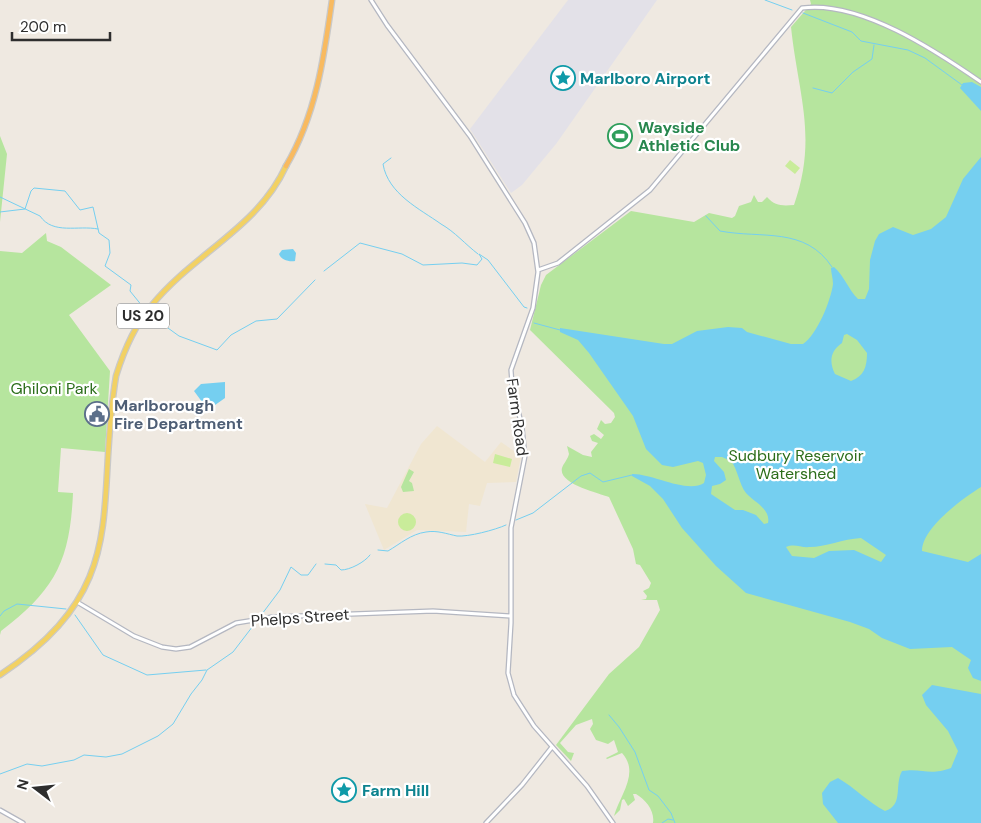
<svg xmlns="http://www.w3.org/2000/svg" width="981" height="823" font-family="'DM Sans',sans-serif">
	<rect width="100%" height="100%" fill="#efe9e1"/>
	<path fill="#e3e1e8" d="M568 0H657L556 144 522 185 511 193 470 129Z"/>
	<path fill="#f0e6d1" d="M437 426 485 462 501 442 521 456 516 482 487 483 480 506 469 504 466 532 417 530 384 550 365 504 387 508 421 444Z"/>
	<path fill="#b6e59e" d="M810 0H981V823H653C655 811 646 800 636 794H633L635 800 628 806 624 799 622 800 620 810 614 816C620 795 640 773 622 753L607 759 606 758 618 752 614 740 608 744 596 740 590 729 593 724 592 719 576 725 560 743 568 752 574 753 571 761 556 745 609 674 639 647 660 610 657 600H641L646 599 647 596 643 591 649 588 651 583 640 565 636 564 633 549 609 497C599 493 558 484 562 468 563 464 568 459 569 454L567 446 583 455 592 457 591 452 598 443 592 441 590 436 594 434 601 439 604 435 597 429 601 420 605 424 611 423 615 417 614 413 530 330 541 285 546 275 631 211 694 222 709 213 732 218 735 216 739 206 751 202 754 195 758 202H762L767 197C775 206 782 206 794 205 818 137 798 94 791 27L811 4Z
		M0 136 7 154 0 222Z
		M46 233 47 241 61 247 111 285 69 315 110 371 105 452 61 448 58 492 73 493C70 561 55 590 1 631L0 635V251L22 253Z
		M409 469 414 472 409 481 412 483 414 491 403 492 401 487Z"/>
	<path fill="#c9ec9a" d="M790 160 800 168 795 174 785 166Z
		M495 454 512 459 510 467 493 463Z
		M398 522a9 9 0 1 1 18 0a9 9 0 1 1-18 0Z"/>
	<path fill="#75cff0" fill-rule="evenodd" d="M972 82 981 87V111L960 88 963 83Z
		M981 157V487C962 499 922 528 922 551L968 562 981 554V681L973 678 968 668 971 660 952 647 910 649 882 638 869 629 850 622 746 593 716 566 682 528 663 499 650 486 632 476V474C651 473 687 494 704 483L706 475 703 463 698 461 673 467 662 465 646 449 633 416 589 353 578 340 560 332V328L664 344H672L697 331 728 327 742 328 747 332 791 344H803C817 335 831 300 833 284 833 278 831 273 831 268L834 267C845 277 848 289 858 299H865L869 289 870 260 875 241 879 234 893 227 913 235 931 229 946 217 963 179ZM847 334 857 340 867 353C867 367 864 376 851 381L835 374C829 362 830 351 842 343L844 335ZM715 457H722L731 461C738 470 739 484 746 493 754 502 771 509 768 523L764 524 756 515 743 510H735L711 494 712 486 720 484 726 480 724 472 714 461ZM861 538 886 555 881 562 854 550 829 551 814 558 792 556 786 547C795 543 800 548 810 547 825 547 843 539 861 538Z
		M293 249 296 253 295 261C289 262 281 260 279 254L282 250Z
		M225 382V398L208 410 194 391 201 384Z
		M932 685 981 694V823H838L823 804 822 793 830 782 838 778C855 788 868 802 885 811 904 805 894 785 902 771 923 768 929 776 951 768L958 751 948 731 926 705 922 695Z"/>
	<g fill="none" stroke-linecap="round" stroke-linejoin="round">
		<path stroke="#75cff0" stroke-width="1" d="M765 0 792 10
			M803 13 852 32 861 41 908 50 925 58 962 85
			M813 88 832 93 853 72 872 59 874 45
			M391 158 383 164C388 194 420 209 441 224 455 232 465 244 478 254
			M0 197 40 216C53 235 78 225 98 229
			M0 212 25 209 31 191 34 188 65 191 80 210 93 207 99 233 109 240 110 253 105 266 131 285 130 291 143 307
			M706 216 720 231C762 239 805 226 832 267
			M324 271 360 243 402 254 423 265 462 263 477 265 482 259 479 254 488 260 524 307 527 308
			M150 315 179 336 217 350 231 335 256 321 277 319 315 280
			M534 323 560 330
			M516 520 533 513 581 476 590 473 603 482 632 475
			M378 550 388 551C400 544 411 534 426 532 437 530 447 534 457 536 468 537 495 530 506 525
			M325 564 336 565 341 570C350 570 365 562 370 555
			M262 614 280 590 291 567 301 575H308L316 564
			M75 615 103 655 147 675 206 670
			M0 616 4 611 17 604 66 609
			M609 715 619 727 635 752 649 790 658 796 671 813 675 823
			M0 774 27 764 42 766 74 760 84 755 106 757 122 754 158 736 173 724 191 694 202 680 207 670 233 652 256 622
			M662 823 668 819 673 820"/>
		<defs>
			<path id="tertiary" d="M371 0 387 25 470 136 525 223 534 243 538 272 533 308 511 370 512 384 522 427 525 456 511 528V623L508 673 514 695 534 726 587 786 613 823
				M538 270 558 263 650 190 802 8C860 0 936 51 981 82
				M77 602 134 636 162 647 176 649 190 647 236 623 272 617 433 611 510 616
				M0 810 23 823
				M486 823 522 785 552 747"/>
			<path id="primary" d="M0 675C134 586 94 509 116 376 124 350 134 326 152 305 193 254 258 228 286 166"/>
			<path id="trunk" d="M286 166C316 115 324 58 332 0"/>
		</defs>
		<use href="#tertiary" stroke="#b4b7c1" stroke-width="5.5"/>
		<use href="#primary" stroke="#c9c9c9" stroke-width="7"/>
		<use href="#trunk" stroke="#c9c9c9" stroke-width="7"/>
		<use href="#tertiary" stroke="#fff" stroke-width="3"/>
		<use href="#primary" stroke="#f2d163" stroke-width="4.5"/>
		<use href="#trunk" stroke="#f8ba60" stroke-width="4.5"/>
	</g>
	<defs>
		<symbol id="sight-ring" viewBox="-11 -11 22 22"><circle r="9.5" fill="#fff" stroke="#0f9aa8" stroke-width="1.5"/><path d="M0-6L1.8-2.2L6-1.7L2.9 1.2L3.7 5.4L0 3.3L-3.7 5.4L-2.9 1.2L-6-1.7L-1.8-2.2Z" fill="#0f9aa8"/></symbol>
		<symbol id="stadium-ring" viewBox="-11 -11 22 22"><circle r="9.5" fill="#fff" stroke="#2e9e5b" stroke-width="1.5"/><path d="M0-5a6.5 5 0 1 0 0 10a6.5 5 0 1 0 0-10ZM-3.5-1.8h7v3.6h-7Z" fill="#2e9e5b"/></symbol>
		<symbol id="civic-ring" viewBox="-11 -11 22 22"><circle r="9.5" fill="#fff" stroke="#5c6f8a" stroke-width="1.5"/><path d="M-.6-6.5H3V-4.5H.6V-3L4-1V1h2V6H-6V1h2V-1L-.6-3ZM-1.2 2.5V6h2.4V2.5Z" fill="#5c6f8a"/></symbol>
	</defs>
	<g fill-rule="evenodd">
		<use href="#sight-ring" x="549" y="64" width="28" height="28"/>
		<use href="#stadium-ring" x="606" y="122" width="28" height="28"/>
		<use href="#civic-ring" x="83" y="400" width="28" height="28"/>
		<use href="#sight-ring" x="330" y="776" width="28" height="28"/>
	</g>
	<g text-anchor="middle" stroke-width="4.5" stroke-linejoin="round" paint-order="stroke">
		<rect fill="#fff" stroke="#6d6d6d" stroke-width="1" x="117" y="303.5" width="52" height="25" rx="4"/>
		<g font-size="15" font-weight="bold" fill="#2e2e2e">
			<text x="143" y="321">US 20</text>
		</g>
		<g font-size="16" font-weight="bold" fill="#0d838f" stroke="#fff" text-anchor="start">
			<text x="580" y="84">Marlboro Airport</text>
			<text x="362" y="796">Farm Hill</text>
		</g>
		<g font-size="16" font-weight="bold" fill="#27864d" stroke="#fff" text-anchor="start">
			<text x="638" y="133">Wayside<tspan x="638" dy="18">Athletic Club</tspan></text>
		</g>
		<g font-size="16" fill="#2c6e1b" stroke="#fff">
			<text x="54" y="394">Ghiloni Park</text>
			<text x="796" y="461">Sudbury Reservoir<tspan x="796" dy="18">Watershed</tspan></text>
		</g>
		<g font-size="16" font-weight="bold" fill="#4e5e75" stroke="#fff" text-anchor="start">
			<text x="114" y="411">Marlborough<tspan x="114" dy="18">Fire Department</tspan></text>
		</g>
		<g font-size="16" fill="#2e2e2e" stroke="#fff">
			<text transform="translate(518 417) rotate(82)" y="6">Farm Road</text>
			<text transform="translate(300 617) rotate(-4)" y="6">Phelps Street</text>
		</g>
	</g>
	<g transform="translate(35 788) rotate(286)" stroke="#ffffff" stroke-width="4" paint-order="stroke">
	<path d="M0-4L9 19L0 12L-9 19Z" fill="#2e2e2e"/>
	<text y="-8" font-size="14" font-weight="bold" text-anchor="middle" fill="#2e2e2e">N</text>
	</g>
	<path d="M12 32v8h98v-8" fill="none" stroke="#2e2e2e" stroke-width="2.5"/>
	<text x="20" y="32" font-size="15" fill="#2e2e2e" stroke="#ffffff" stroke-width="4" paint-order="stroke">200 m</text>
</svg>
